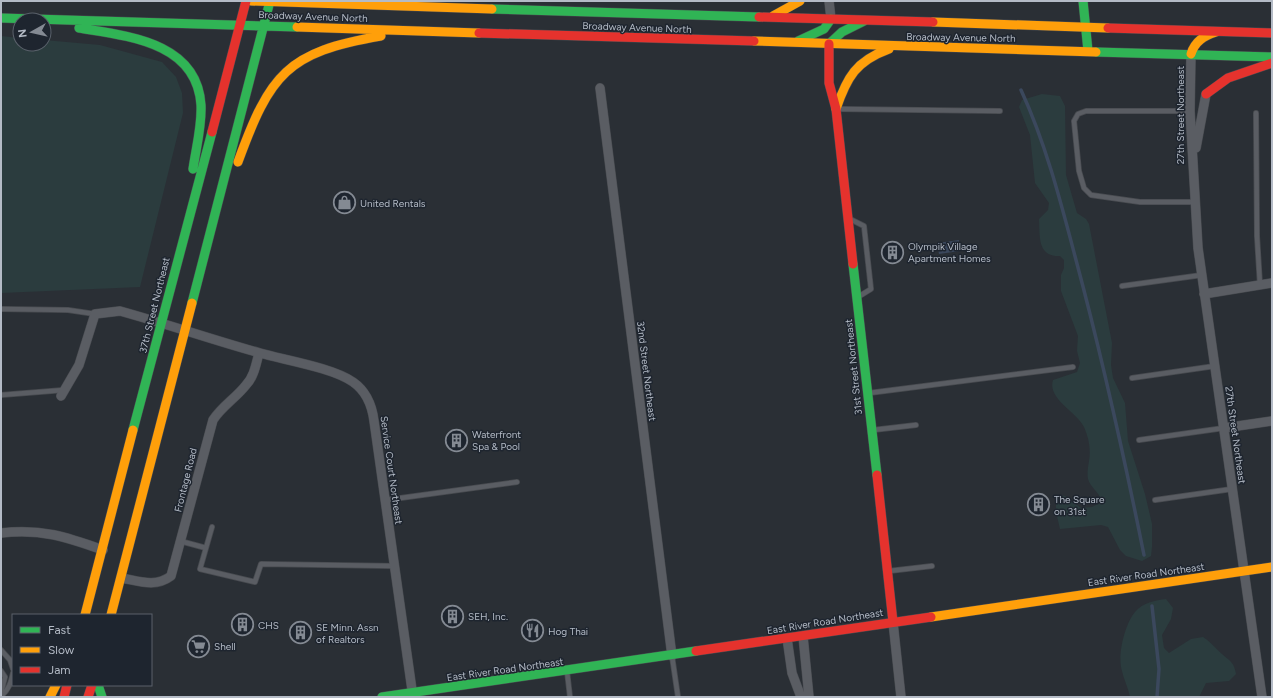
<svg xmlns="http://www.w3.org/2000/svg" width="1273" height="698" font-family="Figtree,sans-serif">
	<rect width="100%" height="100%" fill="#2a2f35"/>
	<path fill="#2b3c3e" d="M1 36 20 38V44H44V40L100 45 162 62 176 77 182 93 183 113 140 287 1 293Z
		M1042 94 1060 96 1065 106 1066 175 1077 213 1086 219 1089 224 1112 343 1111 365 1113 378 1125 403 1128 441 1145 494 1152 524V547L1151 556 1142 561 1126 556 1120 550 1108 527 1101 525 1060 529 1056 512V499L1059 495 1065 496 1081 508 1092 507 1100 503V497C1097 491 1090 486 1088 479 1087 473 1088 467 1089 461 1091 450 1089 438 1084 427 1077 412 1047 399 1053 380L1077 372 1080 363 1077 351 1078 336 1061 291V275L1064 268V260L1060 256C1037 257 1040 236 1039 219L1048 210 1049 203 1035 183 1030 135 1019 107 1022 100Z
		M1166 599 1173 608 1171 619 1162 635 1164 648 1169 653 1191 639 1203 637C1211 642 1215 648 1222 654 1230 661 1234 662 1236 674L1229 681 1206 683 1199 697H1130C1128 687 1124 680 1122 671 1117 655 1125 624 1135 612 1142 603 1156 600 1166 599Z"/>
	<path fill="#3b485d" d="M959 240 960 251 939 254 937 243Z"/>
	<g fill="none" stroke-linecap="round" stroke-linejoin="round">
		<path stroke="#3b485d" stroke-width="3.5" d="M1021 90C1046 144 1061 203 1076 260 1102 357 1124 456 1144 555
			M1152 606 1159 669 1157 697"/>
		<defs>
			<path id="lane" d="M839 109 1000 111
				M1190 111H1086L1078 114 1074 121 1079 171 1084 188 1091 195 1140 202H1194
				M1256 113 1257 236 1260 285
				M850 219 864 226 871 289 858 297
				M1122 286 1202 275
				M1 309 68 310 95 314
				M1132 378 1215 366
				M869 393 1073 367
				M1 395 64 390
				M873 430 916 425
				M1139 440 1224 428
				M386 500 517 482
				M1155 500 1232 489
				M212 527 200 569 255 582 261 564 395 566
				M180 541 206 548
				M889 571 932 566
				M1 650 10 660 13 669
				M672 656 678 697
				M1 671 5 677 1 693
				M567 671 570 697
				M1 696C9 690 11 682 13 673"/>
			<path id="street" d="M829 1 831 19
				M1191 54 1190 111 1198 248 1262 697
				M600 88 672 656
				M1196 148 1206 94
				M1204 294 1272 283
				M61 396 79 365 95 314 120 311C167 324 213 340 260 353 285 360 334 368 353 382 366 391 372 405 374 421L413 697
				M1224 428 1272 421
				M1 533C40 528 67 537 103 550
				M121 578C139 581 155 588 171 576L213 420C222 406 236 398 246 385 254 377 256 364 259 353
				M893 622 901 697
				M803 636 809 697
				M787 638 792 673 801 697"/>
			<path id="fast" d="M1083 1 1088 51
				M492 9 759 17
				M1 18 297 27
				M79 28C128 36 197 42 201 105 202 126 196 148 193 169
				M798 41 824 29 831 19
				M829 44 842 32 864 21
				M1096 52 1272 57
				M853 264 877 475
				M192 303 270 1
				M133 430 212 132
				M98 685 102 697
				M382 697 696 651"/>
			<path id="slow" d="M251 1 492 9
				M773 16 800 1
				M933 22 1108 28
				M297 27 479 33
				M754 41 1096 52
				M1191 54C1195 41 1204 36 1216 32
				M836 109C847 77 856 61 889 49
				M238 162C270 74 287 52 381 36
				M85 615 133 430
				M111 615 192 303
				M931 617 1272 567
				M50 697 56 685"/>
			<path id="jam" d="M759 17 933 22
				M1108 28 1272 33
				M479 33 754 41
				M829 44V83L836 109 853 264
				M1206 94 1228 78 1272 63
				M212 132 246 1
				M877 475 893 622
				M696 651 931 617
				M64 697 67 685
				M88 697 92 685"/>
		</defs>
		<use href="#lane" stroke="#484b50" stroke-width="6"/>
		<use href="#street" stroke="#484b50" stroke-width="10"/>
		<use href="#fast" stroke="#484b50" stroke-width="10"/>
		<use href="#slow" stroke="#484b50" stroke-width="10"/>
		<use href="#jam" stroke="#484b50" stroke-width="10"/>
		<use href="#lane" stroke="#5a5d63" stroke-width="4.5"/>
		<use href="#street" stroke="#5a5d63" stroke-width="9"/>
		<use href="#fast" stroke="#30b455" stroke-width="9"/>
		<use href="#slow" stroke="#ff9f0a" stroke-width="9"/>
		<use href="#jam" stroke="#e5322d" stroke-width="9"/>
	</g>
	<defs>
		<symbol id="shop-ring" viewBox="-11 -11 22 22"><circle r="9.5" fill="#1e252f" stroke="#848a93" stroke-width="1.5"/><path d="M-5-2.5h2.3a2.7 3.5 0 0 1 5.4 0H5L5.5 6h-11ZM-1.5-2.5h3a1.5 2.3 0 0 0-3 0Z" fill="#848a93"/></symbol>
		<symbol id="building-ring" viewBox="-11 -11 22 22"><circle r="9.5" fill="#1e252f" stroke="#848a93" stroke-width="1.5"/><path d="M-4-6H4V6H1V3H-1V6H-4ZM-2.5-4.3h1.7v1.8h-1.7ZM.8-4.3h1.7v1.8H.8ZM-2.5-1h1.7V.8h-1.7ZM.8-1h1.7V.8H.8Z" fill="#848a93"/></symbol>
		<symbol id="restaurant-ring" viewBox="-11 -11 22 22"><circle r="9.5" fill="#1e252f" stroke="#848a93" stroke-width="1.5"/><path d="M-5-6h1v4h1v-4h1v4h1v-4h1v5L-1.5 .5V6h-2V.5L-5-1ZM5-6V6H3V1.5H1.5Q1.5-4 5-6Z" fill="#848a93"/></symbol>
		<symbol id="supermarket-ring" viewBox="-11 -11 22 22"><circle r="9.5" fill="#1e252f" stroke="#848a93" stroke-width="1.5"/><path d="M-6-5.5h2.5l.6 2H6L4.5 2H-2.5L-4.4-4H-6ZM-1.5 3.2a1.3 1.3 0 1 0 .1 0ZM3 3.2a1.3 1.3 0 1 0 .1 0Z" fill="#848a93"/></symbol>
	</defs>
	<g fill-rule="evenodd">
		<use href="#shop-ring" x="332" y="190" width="25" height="25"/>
		<use href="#building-ring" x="880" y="240" width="25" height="25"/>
		<use href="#building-ring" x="444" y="428" width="25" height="25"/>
		<use href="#building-ring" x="1026" y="492" width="25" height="25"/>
		<use href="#building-ring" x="440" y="604" width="25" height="25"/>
		<use href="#building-ring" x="230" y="612" width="25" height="25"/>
		<use href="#restaurant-ring" x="520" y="618" width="25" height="25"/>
		<use href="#building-ring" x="288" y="620" width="25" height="25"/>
		<use href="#supermarket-ring" x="186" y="634" width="25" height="25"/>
	</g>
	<g text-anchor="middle" stroke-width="3" stroke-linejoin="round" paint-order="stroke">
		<g font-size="10" fill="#b4bbc6" stroke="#1e252f">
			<text transform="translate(313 16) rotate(2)" y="4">Broadway Avenue North</text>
			<text transform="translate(637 27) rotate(2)" y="4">Broadway Avenue North</text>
			<text transform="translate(961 37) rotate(1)" y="4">Broadway Avenue North</text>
			<text transform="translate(1180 115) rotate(-90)" y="4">27th Street Northeast</text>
			<text transform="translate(154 305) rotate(-76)" y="4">37th Street Northeast</text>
			<text transform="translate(853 367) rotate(-96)" y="4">31st Street Northeast</text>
			<text transform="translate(647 371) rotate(83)" y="4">32nd Street Northeast</text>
			<text transform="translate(1236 435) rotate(82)" y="4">27th Street Northeast</text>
			<text transform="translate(392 470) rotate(82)" y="4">Service Court Northeast</text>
			<text transform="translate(185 480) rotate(-76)" y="4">Frontage Road</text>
			<text transform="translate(1146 574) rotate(-8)" y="4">East River Road Northeast</text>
			<text transform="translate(825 621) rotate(-9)" y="4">East River Road Northeast</text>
			<text transform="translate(505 669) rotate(-8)" y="4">East River Road Northeast</text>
		</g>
		<g font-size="10" fill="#b4bbc6" stroke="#1e252f" text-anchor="start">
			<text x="360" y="207">United Rentals</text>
			<text x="908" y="250">Olympik Village<tspan x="908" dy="12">Apartment Homes</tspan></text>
			<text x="472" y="438">Waterfront<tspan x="472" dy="12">Spa &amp; Pool</tspan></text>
			<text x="1054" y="503">The Square<tspan x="1054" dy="12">on 31st</tspan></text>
			<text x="468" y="620">SEH, Inc.</text>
			<text x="258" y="629">CHS</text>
			<text x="316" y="631">SE Minn. Assn<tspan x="316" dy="12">of Realtors</tspan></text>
			<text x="548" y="635">Hog Thai</text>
			<text x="214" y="650">Shell</text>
		</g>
	</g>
	<rect width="1273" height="698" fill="none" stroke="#b4bbc6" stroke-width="4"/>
	<rect x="12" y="614" width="140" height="72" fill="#1e252f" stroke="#5a616b"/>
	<rect x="20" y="627" width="20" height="6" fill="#30b455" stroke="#5a616b"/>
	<text x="48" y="634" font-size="12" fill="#b4bbc6">Fast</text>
	<rect x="20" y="647" width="20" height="6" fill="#ff9f0a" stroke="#5a616b"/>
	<text x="48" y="654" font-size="12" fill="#b4bbc6">Slow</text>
	<rect x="20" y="667" width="20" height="6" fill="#e5322d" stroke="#5a616b"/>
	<text x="48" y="674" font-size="12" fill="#b4bbc6">Jam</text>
	<g transform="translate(32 32) rotate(262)"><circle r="19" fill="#1e252f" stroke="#5a616b"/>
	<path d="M0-3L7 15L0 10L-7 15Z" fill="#848a93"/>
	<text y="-6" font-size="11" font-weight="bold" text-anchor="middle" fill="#b4bbc6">N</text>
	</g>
</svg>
